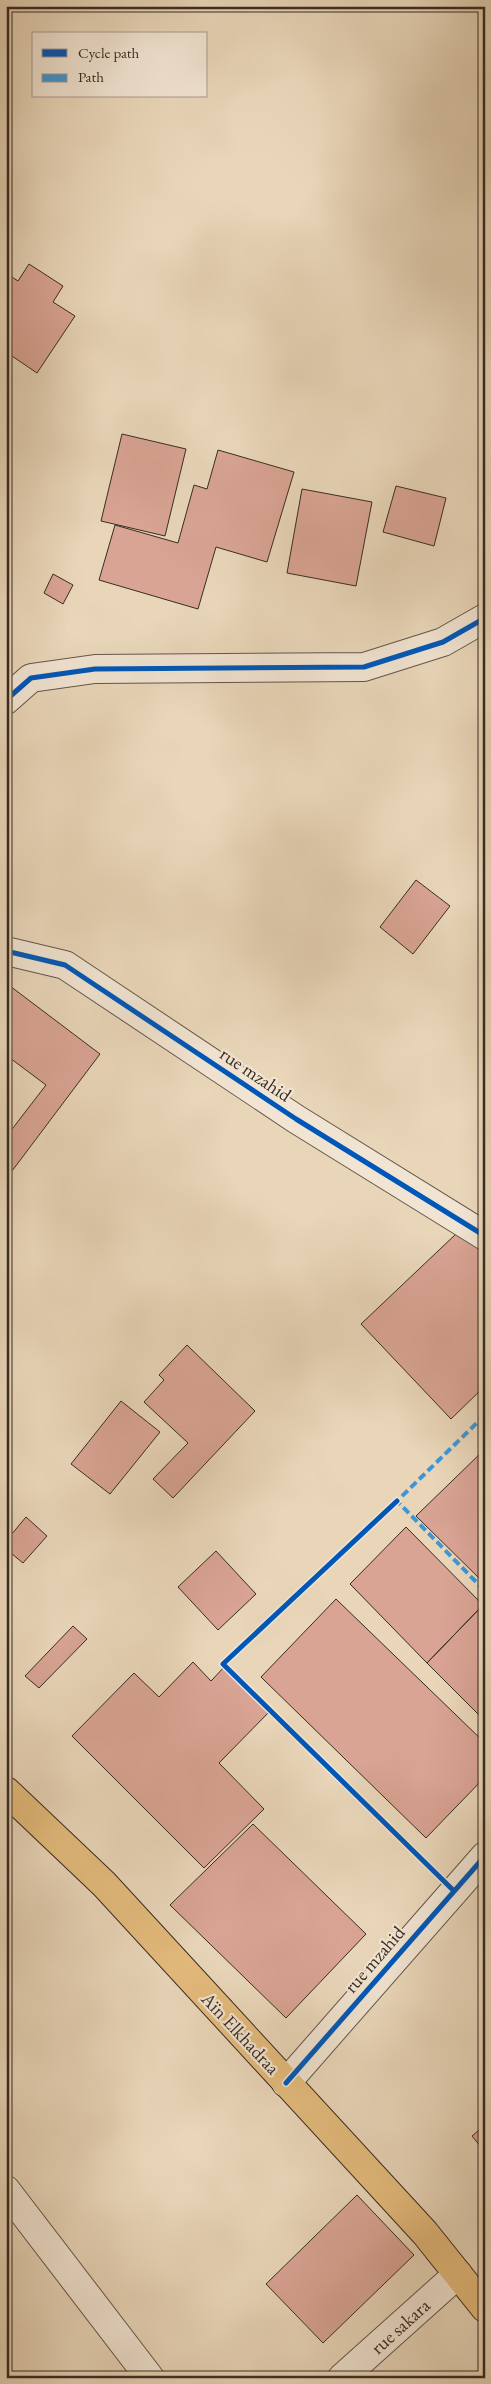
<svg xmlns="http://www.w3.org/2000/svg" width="491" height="2384" font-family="'EB Garamond',serif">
	<rect width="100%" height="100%" fill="#e9d6b9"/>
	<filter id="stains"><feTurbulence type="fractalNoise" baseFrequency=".004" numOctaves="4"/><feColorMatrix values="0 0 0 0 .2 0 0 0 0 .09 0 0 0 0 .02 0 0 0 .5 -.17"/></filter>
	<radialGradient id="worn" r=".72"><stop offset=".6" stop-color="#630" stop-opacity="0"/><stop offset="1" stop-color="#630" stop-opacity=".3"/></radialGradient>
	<path fill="#d9a494" stroke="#382c23" d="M29 264 63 286 53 302 75 316 37 373 6 352V273L18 281Z
		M122 434 186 449 165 536 101 521Z
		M218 450 294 472 267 562 216 547 198 609 99 580 115 525 178 543 194 485 207 489Z
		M485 483V496L479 487Z
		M396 486 446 498 434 546 383 532Z
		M302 489 372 502 356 586 287 573Z
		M53 574 73 585 63 604 44 593Z
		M416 880 450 906 413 954 380 927Z
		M6 983 100 1054 6 1179V1137L46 1085 6 1055Z
		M457 1233 485 1251V1386L451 1419 361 1324Z
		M187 1345 255 1411 173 1498 153 1479 188 1443 144 1402 164 1380 159 1375Z
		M121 1401 160 1432 110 1494 71 1464Z
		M485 1449V1584L416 1516Z
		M26 1517 47 1536 23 1563 6 1549V1541Z
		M406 1527 483 1605 427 1663 350 1584Z
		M216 1551 256 1594 218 1630 178 1587Z
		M336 1599 485 1743V1777L426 1838 261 1677Z
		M483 1605 485 1607V1721L427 1663Z
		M73 1626 87 1639 39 1688 25 1676Z
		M193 1662 211 1681 227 1664 272 1709 219 1763 264 1809 204 1868 72 1736 134 1673 159 1697Z
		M253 1824 366 1934 286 2018 170 1905Z
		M485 2125V2152L472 2136Z
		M357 2195 414 2255 323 2343 266 2284Z"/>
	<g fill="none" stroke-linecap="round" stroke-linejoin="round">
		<defs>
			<path id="minor" d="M6 700 31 678 95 669 364 667 443 642 485 618
				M6 951 65 965 296 1119 485 1236
				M286 2083 485 1856
				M6 2190 150 2378
				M342 2378 458 2274"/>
			<path id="major" d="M6 1791 104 1884 425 2233 485 2308"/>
		</defs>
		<use href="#minor" stroke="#645648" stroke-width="30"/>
		<use href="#major" stroke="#382c23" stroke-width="30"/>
		<use href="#minor" stroke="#f1e4d2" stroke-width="28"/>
		<use href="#major" stroke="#e4bb7c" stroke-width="28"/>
		<path stroke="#3e96d6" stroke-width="4" stroke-dasharray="8 4" stroke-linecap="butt" d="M485 1415 397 1501 485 1591"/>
		<defs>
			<path id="cycleway" d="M6 700 31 678 95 669 364 667 443 642 485 618
				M6 951 65 965 296 1119 485 1236
				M397 1501 223 1664 454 1891
				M286 2083 485 1856"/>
		</defs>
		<use href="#cycleway" stroke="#f1e4d2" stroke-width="8"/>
		<use href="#cycleway" stroke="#0057b8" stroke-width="5"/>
	</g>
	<g text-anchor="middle" stroke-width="4.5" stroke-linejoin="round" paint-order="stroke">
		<g font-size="19" fill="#382c23" stroke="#f1e4d2">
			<text transform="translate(256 1074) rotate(34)" y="7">rue mzahid</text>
			<text transform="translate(374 1959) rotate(-49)" y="7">rue mzahid</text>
			<text transform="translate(241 2033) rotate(47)" y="7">Aïn Elkhadraa</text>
			<text transform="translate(400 2326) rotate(-42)" y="7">rue sakara</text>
		</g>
	</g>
	<rect width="491" height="2384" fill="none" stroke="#e9d6b9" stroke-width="25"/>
	<rect x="8" y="8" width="476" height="2369" fill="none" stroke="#382c23" stroke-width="2.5"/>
	<rect x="12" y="12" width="466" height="2359" fill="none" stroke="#382c23"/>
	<rect x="32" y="32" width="175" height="65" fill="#f1e4d2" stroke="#a79a8c"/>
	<rect x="42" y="49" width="25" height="8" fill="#0057b8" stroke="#a79a8c"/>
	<text x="78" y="58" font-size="15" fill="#382c23">Cycle path</text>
	<rect x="42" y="74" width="25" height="8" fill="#3e96d6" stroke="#a79a8c"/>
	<text x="78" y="82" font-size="15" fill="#382c23">Path</text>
	<rect width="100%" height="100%" filter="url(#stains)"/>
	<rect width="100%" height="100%" fill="url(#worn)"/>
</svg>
